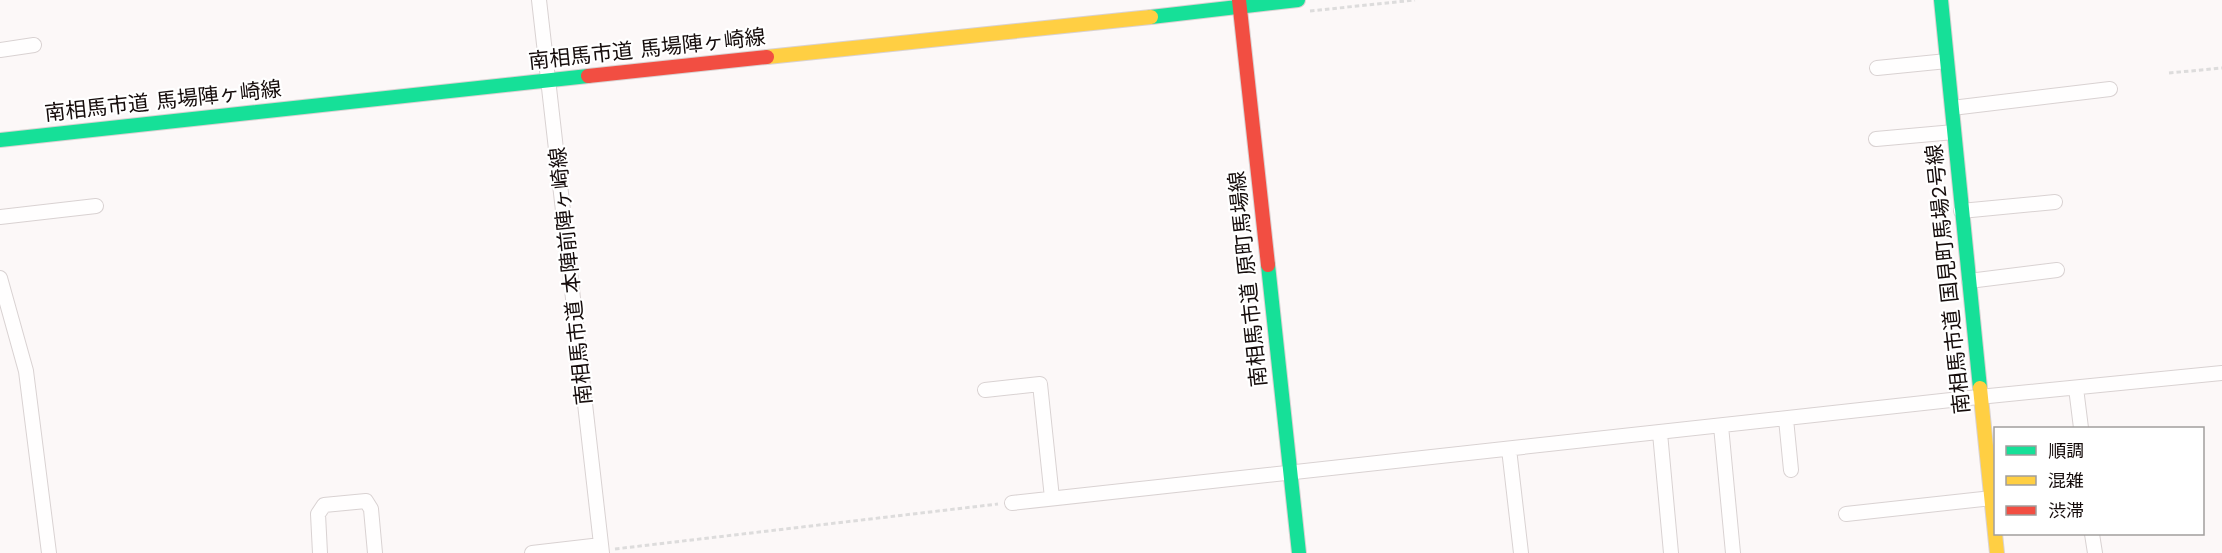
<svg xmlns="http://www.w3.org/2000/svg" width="2222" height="553" font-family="'Work Sans','Noto Sans JP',sans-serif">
	<rect width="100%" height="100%" fill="#fcf8f8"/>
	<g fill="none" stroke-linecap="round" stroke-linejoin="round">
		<defs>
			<path id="street" d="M539 0 602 553
				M0 50 34 45
				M1877 68 1947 61
				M1952 108 2110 89
				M1876 139 1954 132
				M1961 211 2055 202
				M0 217 96 206
				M0 278 26 371 49 553
				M1969 281 2057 270
				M2076 388 2081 428
				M985 390 1040 384 1052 498
				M1786 419 1791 470
				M1721 426 1733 553
				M1660 433 1671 553
				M1509 449 1521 553
				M1012 503 1969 398 2222 373
				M1846 514 1992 498
				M2092 534 2095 553
				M320 553 318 514 324 505 366 501 371 509 375 553
				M532 553 601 545"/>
			<path id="fast" d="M1941 0 1980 388
				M1151 17 1298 0
				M0 140 588 76
				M1268 265 1299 553"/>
			<path id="slow" d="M767 57 1151 17
				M1980 388 1997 553"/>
			<path id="jam" d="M1239 0 1268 265
				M588 76 767 57"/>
		</defs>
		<use href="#street" stroke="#d9d2d2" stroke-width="16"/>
		<use href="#fast" stroke="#d9d2d2" stroke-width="16"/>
		<use href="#slow" stroke="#d9d2d2" stroke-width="16"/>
		<use href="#jam" stroke="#d9d2d2" stroke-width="16"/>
		<path stroke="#dddcdc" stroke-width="3" stroke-dasharray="4.5 3" stroke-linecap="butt" d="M1310 11 1415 0
			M2169 73 2222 68
			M615 549 998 504"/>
		<use href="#street" stroke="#fffefe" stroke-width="14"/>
		<use href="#fast" stroke="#16e098" stroke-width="14"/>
		<use href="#slow" stroke="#ffcf43" stroke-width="14"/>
		<use href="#jam" stroke="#f24e42" stroke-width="14"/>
	</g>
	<g text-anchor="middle" stroke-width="4.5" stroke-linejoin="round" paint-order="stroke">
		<g font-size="21" fill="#150c0b" stroke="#fff">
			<text transform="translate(647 49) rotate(-6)" y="7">南相馬市道 馬場陣ヶ崎線</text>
			<text transform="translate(163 101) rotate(-6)" y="7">南相馬市道 馬場陣ヶ崎線</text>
			<text transform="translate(571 276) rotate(-96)" y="7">南相馬市道 本陣前陣ヶ崎線</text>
			<text transform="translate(1248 279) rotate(-96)" y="7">南相馬市道 原町馬場線</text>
			<text transform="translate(1948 279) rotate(-96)" y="7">南相馬市道 国見町馬場2号線</text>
		</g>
	</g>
	<rect x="1994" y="427" width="210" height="108" fill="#ffffff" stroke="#a19e9d" stroke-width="1.5"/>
	<rect x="2006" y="446" width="30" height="9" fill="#16e098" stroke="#a19e9d" stroke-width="1.5"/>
	<text x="2048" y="457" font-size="18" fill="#150c0b">順調</text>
	<rect x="2006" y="476" width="30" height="9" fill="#ffcf43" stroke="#a19e9d" stroke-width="1.5"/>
	<text x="2048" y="487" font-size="18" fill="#150c0b">混雑</text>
	<rect x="2006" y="506" width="30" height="9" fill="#f24e42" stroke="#a19e9d" stroke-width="1.5"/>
	<text x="2048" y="517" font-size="18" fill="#150c0b">渋滞</text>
</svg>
